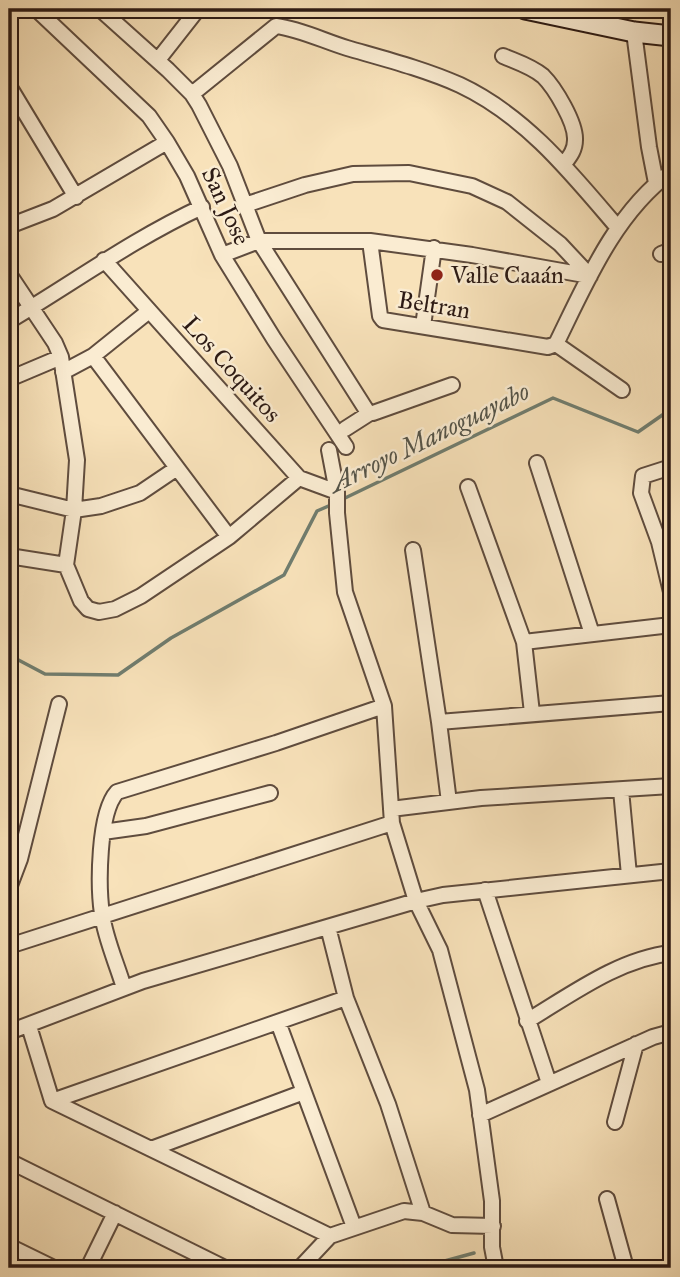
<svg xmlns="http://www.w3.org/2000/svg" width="680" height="1277" font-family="'IM FELL Great Primer',serif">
	<rect width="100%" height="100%" fill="#f8e2ba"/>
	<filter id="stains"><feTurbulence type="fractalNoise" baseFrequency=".00286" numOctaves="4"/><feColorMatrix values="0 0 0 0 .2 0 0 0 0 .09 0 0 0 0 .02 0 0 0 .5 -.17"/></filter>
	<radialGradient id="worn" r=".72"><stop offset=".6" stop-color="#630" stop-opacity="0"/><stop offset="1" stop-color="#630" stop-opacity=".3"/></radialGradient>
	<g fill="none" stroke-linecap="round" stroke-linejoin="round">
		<path stroke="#707d6f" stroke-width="3.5" d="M343 499 553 398 638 432 671 409
			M9 655 45 674 118 675 171 638 284 575 317 511 333 504
			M419 1268 474 1253"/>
		<defs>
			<path id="street" d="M36 9 149 116 167 142 187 176 222 255 274 339 346 447
				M100 9 168 70 192 94 199 105 230 166 259 241 367 411 373 413 452 385
				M634 32 649 147 656 183
				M503 56C517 62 531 66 543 76 555 88 576 123 575 140 575 150 570 156 564 164
				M158 60 198 9
				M9 86 76 197
				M192 94 276 26C300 29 324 41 347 48 385 59 424 69 460 85 526 116 572 174 618 228
				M245 205 305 185 353 174 409 173 472 186 507 202 560 244 590 276
				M9 226 53 209 167 142
				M370 241 380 316 383 320 548 347 556 344
				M661 254 671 250
				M222 255 259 241H370L472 255 590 276
				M104 260 299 478 337 492
				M9 274 55 343 61 357 77 460 74 510 66 565 81 601 88 609 99 612 115 609 141 596 229 537 299 478
				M9 321C73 283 133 239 202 207
				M423 326 434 248
				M556 344C586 283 615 213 671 172
				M556 344 622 390
				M93 356 229 537
				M63 372 93 356 149 311
				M9 379 61 357
				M345 429 370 413
				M329 450 337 492V513L345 592 384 706 392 823 416 901 440 950 477 1090 492 1201V1247L496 1268
				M537 463 592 634
				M671 467 643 476 641 493 659 542 671 592
				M468 487 524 642 532 713
				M9 494 74 510 101 506 140 493 177 468
				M413 550 439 722 449 802
				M9 556 66 565
				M524 642 671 625
				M439 722 671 703
				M621 790 629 875
				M391 809 481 798 671 786
				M103 832 146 826 270 793
				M9 888 20 859 59 704
				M485 890 549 1083
				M328 927 346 998 388 1104 423 1213
				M9 946 392 823
				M124 988C117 964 105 938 102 914 98 886 98 813 117 792L276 743 384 706
				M527 1021C572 994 619 959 671 953
				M278 1022 354 1227
				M29 1026 52 1101 330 1236
				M9 1032 143 981 416 901 443 895 671 871
				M52 1101 346 998
				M480 1115 653 1037 671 1032
				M615 1122 636 1044
				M151 1149 304 1092
				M9 1161 225 1268
				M607 1199 626 1268
				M9 1246 54 1268
				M88 1268 115 1213
				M300 1268 330 1236 404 1211 423 1213 452 1225 493 1226"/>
			<path id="secondary" d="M525 9 634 32 671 36"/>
		</defs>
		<use href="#street" stroke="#5f4c3e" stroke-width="18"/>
		<use href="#secondary" stroke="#2c1a14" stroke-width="23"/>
		<use href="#street" stroke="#faecd2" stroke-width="14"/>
		<use href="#secondary" stroke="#faecd2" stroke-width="19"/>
	</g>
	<circle fill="#8f2418" stroke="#faecd2" stroke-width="2.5" cx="437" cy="275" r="7"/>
	<g text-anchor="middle" stroke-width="5" stroke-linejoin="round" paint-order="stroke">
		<g font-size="24" fill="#2c1a14" stroke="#faecd2">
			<text transform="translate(226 206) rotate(65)" y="8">San Jose</text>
			<text transform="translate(434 305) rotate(9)" y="8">Beltran</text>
			<text transform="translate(232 369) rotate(48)" y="8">Los Coquitos</text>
		</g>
		<g font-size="24" fill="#2c1a14" stroke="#faecd2" text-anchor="start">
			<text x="451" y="283">Valle Caaán</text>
		</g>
		<g font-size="26" font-style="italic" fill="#545449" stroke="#faecd2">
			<text transform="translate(429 437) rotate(-26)" y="9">Arroyo Manoguayabo</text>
		</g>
	</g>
	<rect width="680" height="1277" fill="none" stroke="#f8e2ba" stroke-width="35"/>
	<rect x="10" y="10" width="659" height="1256" fill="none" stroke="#2c1a14" stroke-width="3.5"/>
	<rect x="18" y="18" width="645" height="1242" fill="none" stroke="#2c1a14" stroke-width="2"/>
	<rect width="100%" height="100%" filter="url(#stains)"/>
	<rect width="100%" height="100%" fill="url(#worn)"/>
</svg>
